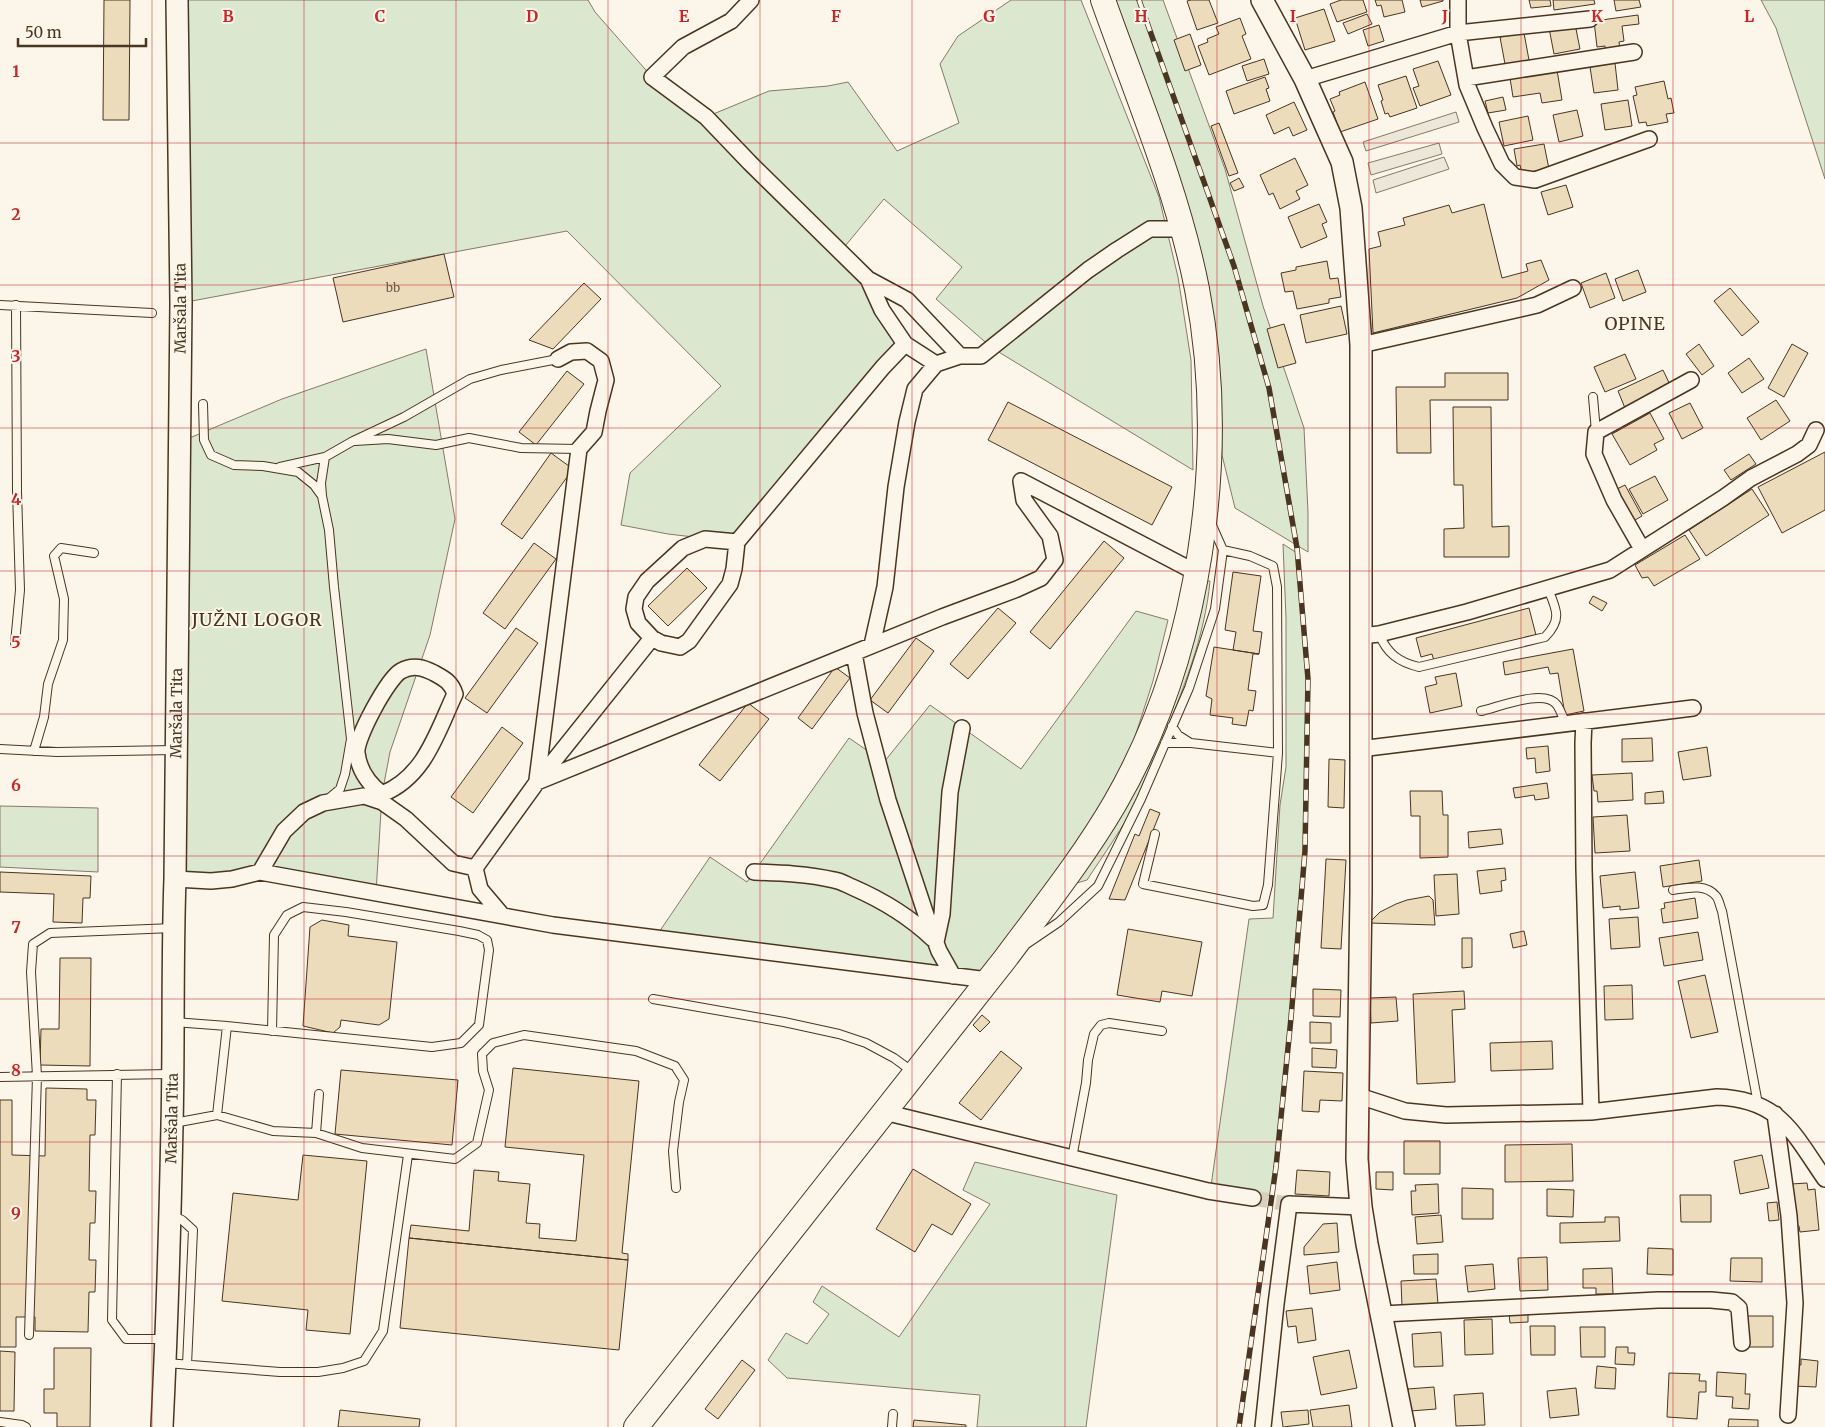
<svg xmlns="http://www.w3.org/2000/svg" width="1825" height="1427" font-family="Merriweather,serif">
	<rect width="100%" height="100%" fill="#fbf6e9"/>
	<path fill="#dce7d0" stroke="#887966" d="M177 0H588L595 12 652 77 706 117 769 91 828 86 848 82 897 151 959 123 940 64 958 36 1011 0H1081L1159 197 1178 277 1191 360 1193 470 992 348 936 299 962 267 884 199 841 251 905 344 737 542 668 534 621 525 630 473 721 386 567 231 181 303Z
		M1115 0H1163L1225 169 1263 306 1304 428 1308 512V552L1235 508 1222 455 1221 413 1208 290Z
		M1761 0H1825V179L1776 28Z
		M426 349 455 519 430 635 390 752 382 794 376 893 278 875 175 879 180 442 282 399Z
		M1283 544 1297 553 1308 679 1305 851 1296 952 1272 1196 1211 1186 1249 919 1273 918 1280 805 1286 767V618Z
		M1205 581H1210C1205 637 1182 692 1161 744 1153 762 1146 782 1137 800 1123 828 1104 854 1087 880L1077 883 1076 880Z
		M1136 611 1168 620 1153 681 1112 808 988 980 655 938 710 857 747 882 849 738 884 762 930 705 1021 769Z
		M0 806 98 808V872L0 867Z
		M975 1162 1117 1195 1086 1427H977L980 1395 787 1378 768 1360 786 1333 807 1344 829 1314 813 1302 822 1286 899 1337 990 1204 963 1190Z"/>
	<path fill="#ede7d9" stroke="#887966" d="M1456 112 1459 122 1366 151 1363 142Z
		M1439 143 1442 154 1371 175 1368 163Z
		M1444 157 1449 169 1376 193 1373 180Z"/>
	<path fill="#ecdcbc" stroke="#4a3520" d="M104 0H130L129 120H103Z
		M1191 0H1209L1218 23 1197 30 1187 1Z
		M1341 0H1363L1367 12 1337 22 1330 4Z
		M1375 0H1402L1405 12 1384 17 1381 5 1377 6Z
		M1420 0H1443V1L1422 7Z
		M1529 0H1550L1551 6 1531 8Z
		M1553 0H1594L1595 4 1554 10Z
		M1614 0H1639L1641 7 1616 11Z
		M1324 9 1335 41 1305 50 1295 18Z
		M1367 14 1372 24 1348 34 1343 23Z
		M1638 15 1639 24 1622 26 1624 41 1619 42 1620 49 1605 51V46L1597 47 1594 21Z
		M1240 18 1246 34 1242 36 1251 59 1209 75 1198 46 1208 42 1207 39 1219 34 1216 27Z
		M1575 24 1580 49 1554 54 1549 28Z
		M1379 25 1384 41 1368 46 1363 30Z
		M1524 33 1529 60 1505 64 1500 37Z
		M1190 34 1201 65 1185 71 1174 40Z
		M1264 59 1269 74 1247 81 1242 66Z
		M1438 61 1451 95 1420 106 1413 88 1419 86 1413 69Z
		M1615 63 1618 90 1594 93 1590 67Z
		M1557 70 1562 100 1542 103 1540 93 1513 97 1510 78Z
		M1406 76 1417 108 1390 117 1388 113 1385 114 1381 101 1383 100 1378 85Z
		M1265 77 1269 88 1266 89 1270 101 1234 114 1226 91Z
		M1664 81 1668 99 1671 98 1674 113 1666 114 1668 122 1647 126 1646 122 1639 123 1633 96 1637 95 1635 87Z
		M1365 82 1378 119 1340 132 1333 112 1335 111 1330 99 1340 95 1339 92Z
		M1503 97 1506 110 1488 113 1485 101Z
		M1628 100 1632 126 1605 130 1601 104Z
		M1294 102 1307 130 1293 136 1289 127 1274 134 1266 115Z
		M1577 110 1583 136 1559 142 1553 115Z
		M1528 116 1533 140 1504 146 1499 122Z
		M1219 123 1238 173 1229 176 1211 126Z
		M1544 144 1549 169 1522 174 1520 165 1517 166 1514 149Z
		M1295 158 1308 185 1296 191 1300 199 1280 209 1273 193 1269 195 1260 175Z
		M1239 178 1244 187 1234 191 1230 183Z
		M1566 185 1573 207 1548 215 1541 192Z
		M1319 204 1327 222 1322 224 1327 237 1301 248 1288 217Z
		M1484 204 1502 278 1528 271 1526 264 1541 260 1549 280 1517 298 1373 333 1369 249 1381 246 1378 232 1405 225 1403 218 1449 205 1452 213Z
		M444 254 454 297 343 322 333 278Z
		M1327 261 1330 279 1338 278 1341 297 1329 299V303L1297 309 1293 291 1285 292 1281 273 1296 270V267Z
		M1638 270 1646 292 1623 301 1615 279Z
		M1606 273 1615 298 1590 308 1581 283Z
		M584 283 601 299 553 349 529 340Z
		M1730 288 1759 322 1742 336 1714 301Z
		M1341 306 1347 334 1306 343 1300 315Z
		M1284 324 1296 363 1278 368 1267 329Z
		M1699 344 1714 366 1702 375 1686 354Z
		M1792 344 1808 353 1784 397 1768 388Z
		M1625 354 1636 379 1605 392 1594 367Z
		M1749 358 1764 379 1742 393 1728 373Z
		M1663 370 1671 387 1625 408 1618 391Z
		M567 371 584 384 536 445 519 432Z
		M1445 373H1508V400H1430L1431 453H1397L1396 387H1445Z
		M1776 400 1790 421 1761 440 1747 418Z
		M1008 402 1172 487 1152 525 988 440Z
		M1690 403 1703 428 1682 439 1669 413Z
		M1453 407H1491L1492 527 1509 526V557H1444V529L1464 528 1463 485H1454Z
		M1650 413 1664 439 1654 444 1657 450 1630 465 1612 434Z
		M1825 452V510L1782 533 1758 487Z
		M551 453 573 469 522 539 501 524Z
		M1749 454 1756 464 1731 480 1724 470Z
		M1655 476 1668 500 1643 514 1629 489Z
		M1625 485 1642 516 1630 523 1613 491Z
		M1752 489 1769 515 1706 556 1689 530Z
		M1685 535 1700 559 1654 586 1648 577 1642 578 1635 565Z
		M1104 541 1124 558 1050 649 1030 632Z
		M534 543 556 559 505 629 483 613Z
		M687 568 707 588 668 626 648 606Z
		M1233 572 1261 576 1253 631 1262 632 1259 654 1233 650 1236 632 1225 630Z
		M1593 596 1607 603 1602 611 1589 603Z
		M998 608 1016 623 968 679 950 664Z
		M1529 608 1536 635 1434 661 1432 654 1421 657 1416 638Z
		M516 628 538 643 487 713 465 698Z
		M916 638 934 651 888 713 870 700Z
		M1214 647 1259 654H1253L1248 690 1256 691 1253 711 1249 710 1246 726 1232 724 1233 718 1210 715 1212 699 1206 696Z
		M1573 649 1584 711 1565 715 1558 673 1550 674 1548 667 1505 675 1503 662Z
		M835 667 850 678 812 729 798 718Z
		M1456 673 1462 706 1430 713 1425 687 1437 684 1435 677Z
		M748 703 769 719 720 781 699 765Z
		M502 727 523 743 473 813 451 797Z
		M1652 738 1653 761 1622 762V739Z
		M1548 746 1550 771 1536 773 1535 758 1527 759 1526 748Z
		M1707 747 1711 776 1683 780 1678 752Z
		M1329 759 1345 760 1344 808 1328 807Z
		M1632 773 1633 800 1598 802 1597 791H1594L1592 775Z
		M1547 783 1549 798 1535 800 1534 795 1515 798 1513 788Z
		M1410 791H1442L1443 815H1448V857L1420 858V816H1411Z
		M1663 791 1664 803 1645 804V793Z
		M1150 809 1160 813 1125 900 1109 899 1135 834 1139 836Z
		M1627 815 1630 851 1595 853 1593 817Z
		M1501 829 1503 844 1469 848 1468 832Z
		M1326 859 1346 860 1341 949 1321 948Z
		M1699 860 1702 881 1663 887 1660 866Z
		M1505 868 1506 880 1501 881 1502 891 1480 894 1477 871Z
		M0 872 91 876 90 898H83L82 923 53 922 54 894 0 892Z
		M1635 872 1639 908 1620 910V906L1603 908 1600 876Z
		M1457 874 1459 914 1436 916 1434 875Z
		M1429 896 1433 900 1435 925 1369 923 1380 912 1396 904 1407 900Z
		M1695 898 1698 918 1663 923 1661 909 1665 908 1664 903Z
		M1638 917 1640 947 1611 949 1609 919Z
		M322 920 349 925 348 936 397 942 389 1019 379 1025 341 1020 340 1027 333 1033 303 1026 310 927Z
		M1128 929 1202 942 1192 996 1162 991 1160 1002 1117 995Z
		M1524 931 1527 945 1513 948 1510 934Z
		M1698 932 1703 960 1664 966 1659 938Z
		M1462 938H1472V967L1462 968Z
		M60 958H91L90 1066 40 1065 41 1029H59Z
		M1705 975 1718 1032 1691 1038 1678 981Z
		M1632 985 1633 1019 1605 1020 1604 986Z
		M1313 989 1341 990 1340 1017 1313 1016Z
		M1464 991 1465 1009 1452 1010 1455 1082 1417 1084 1413 994Z
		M1396 997 1398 1021 1371 1023 1370 998Z
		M982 1015 990 1022 980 1032 973 1025Z
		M1310 1022 1331 1023V1043H1310Z
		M1552 1041 1553 1069 1491 1071 1490 1043Z
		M1312 1048 1337 1050 1336 1068 1312 1067Z
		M1001 1051 1022 1068 981 1120 959 1103Z
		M513 1068 639 1081 622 1253 628 1254V1260L409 1238 411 1225 469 1231 474 1170 499 1172 498 1181 530 1184 526 1223 540 1224 539 1238 576 1241 584 1155 505 1147Z
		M341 1070 458 1080 452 1145 335 1134Z
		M1304 1071 1343 1073 1342 1101 1320 1100 1319 1112 1302 1111Z
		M46 1088 87 1089V1100H96L95 1135H90L89 1191H96L95 1223H90L89 1260H96L95 1292H89L88 1332 35 1331V1317H16V1347H0V1100H12V1155L45 1156Z
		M1404 1141H1440V1174H1404Z
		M1572 1144 1573 1181 1505 1182V1145Z
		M303 1155 367 1161 350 1334 306 1330 308 1310 222 1301 233 1193 298 1200Z
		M1762 1155 1769 1188 1740 1194 1734 1161Z
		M913 1169 971 1204 952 1235 932 1224 915 1252 876 1229Z
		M1297 1170 1330 1172 1329 1196 1295 1194Z
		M1376 1172H1393V1190L1376 1189Z
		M1807 1183 1808 1190 1815 1189 1819 1230 1800 1232 1799 1226H1794L1791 1184Z
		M1438 1184 1439 1213 1412 1215 1411 1191H1416L1415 1185Z
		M1462 1188 1493 1189V1219H1462Z
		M1547 1189 1574 1190 1573 1217 1547 1216Z
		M1680 1195H1711V1222H1681Z
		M1777 1202 1779 1220 1769 1221 1767 1203Z
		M1441 1215 1443 1242 1417 1244 1415 1217Z
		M1605 1217H1619L1620 1241 1560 1243V1223L1605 1222Z
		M1337 1223 1339 1252 1304 1255V1247L1323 1224Z
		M409 1238 628 1260 619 1350 400 1328Z
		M1648 1248 1673 1249V1275L1647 1274Z
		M1438 1254V1274H1414L1413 1255Z
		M1547 1257 1548 1290 1520 1291 1518 1258Z
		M1731 1258H1762V1282L1730 1281Z
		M1337 1262 1340 1290 1310 1294 1307 1266Z
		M1493 1264 1495 1289 1468 1292 1465 1266Z
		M1612 1268 1613 1294H1596V1288H1583V1269Z
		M1436 1279 1438 1304 1402 1306 1401 1281Z
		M1312 1308 1316 1340 1298 1343 1296 1326 1288 1327 1286 1311Z
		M1528 1313V1322L1510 1323 1509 1314Z
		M1747 1316H1773V1347H1747Z
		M1492 1319 1493 1354 1465 1355 1464 1320Z
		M1530 1326H1555V1355H1531Z
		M1580 1327H1605V1357H1581Z
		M1441 1332 1443 1366 1414 1367 1412 1334Z
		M1616 1347H1628V1353H1635L1634 1365 1615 1364Z
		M54 1348H91L90 1427H57V1413H44V1389H54Z
		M1349 1350 1357 1388 1321 1395 1313 1357Z
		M0 1351 15 1352 14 1411H0Z
		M1801 1359 1818 1361 1816 1387 1794 1386 1795 1364 1801 1365Z
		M742 1360 755 1370 718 1419 705 1409Z
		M1597 1366 1616 1368 1615 1389 1595 1388Z
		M1717 1372 1746 1374 1745 1394H1750L1749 1409 1732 1408 1733 1397 1716 1396Z
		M1669 1373 1700 1374 1699 1381H1706V1392H1699L1697 1419 1667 1417Z
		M1434 1387 1436 1409 1410 1411 1408 1389Z
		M1576 1388 1579 1415 1550 1418 1547 1391Z
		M1483 1393 1485 1425 1456 1426 1454 1395Z
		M1349 1405 1352 1427H1313L1310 1410Z
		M340 1410 420 1419 419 1427H338Z
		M1308 1410 1309 1424 1283 1427 1281 1412Z
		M1729 1419 1758 1420V1427H1728Z
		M914 1420 966 1425V1427H913Z"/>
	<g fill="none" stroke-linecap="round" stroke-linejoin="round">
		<path stroke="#d8cfc1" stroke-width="15" stroke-dasharray="15 8" stroke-linecap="butt" d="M1253 1198 1289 1204"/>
		<defs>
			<path id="lane" d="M0 305 152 313
				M1593 397 1596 432
				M203 404 204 440 211 455 234 465 263 466 298 472 314 485 322 496 329 530 334 587 351 739 345 774 340 789 328 799
				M355 441 388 439 436 445 469 438 521 448 579 449
				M280 467 325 457 353 441 404 417 470 379 501 370 558 359
				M322 496 321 483 325 457
				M1379 634C1387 653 1398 662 1419 667L1545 637C1562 620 1557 610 1548 589
				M15 643 20 590 17 491 16 305
				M1481 711C1499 707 1545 688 1557 705 1561 711 1563 718 1566 724
				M1172 726 1178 735 1189 742
				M1165 743H1191L1278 753 1277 587 1273 566 1250 556 1223 550
				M0 749 57 752 175 750
				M34 751 44 717 48 684 63 640 64 599 54 556 61 548 94 553
				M1155 834 1143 884 1253 906 1263 905 1268 885 1278 753
				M1673 890C1687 888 1705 883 1716 896 1719 899 1720 907 1722 911L1758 1104
				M1028 943 1059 922 1098 886 1141 799 1189 688 1215 609 1223 550 1211 523
				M653 999 784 1022 839 1034 866 1043 894 1058 913 1072
				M174 1022 227 1026 432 1047 461 1043 479 1025 489 950 487 940 478 935 459 931 346 912 303 907 287 915 274 935 272 1031
				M117 1074 112 1320 126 1339H165
				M0 1077 170 1074
				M217 1115 227 1026
				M174 1123 217 1115 273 1131 316 1133 362 1148 455 1159 477 1143 489 1090 483 1071 482 1054 493 1043 524 1035 636 1051 675 1066 684 1080 679 1102 673 1151 676 1188
				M316 1133 319 1094
				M1072 1158 1086 1083 1088 1060 1094 1034 1101 1025 1109 1023 1162 1031
				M171 1215 182 1220 193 1230 187 1365
				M29 1335 37 1076 31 972 33 944 50 933 173 928
				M166 1363 280 1372H318L343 1368 364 1361 383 1331 408 1155
				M0 1422 22 1425 26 1427
				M892 1427 893 1414"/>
			<path id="street" d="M751 0 731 21 683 47 652 77 706 117 750 163 868 279 907 300 960 356H981L1088 270 1117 250 1150 229H1182
				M1458 0V33L1467 85 1485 128 1502 164 1515 177 1535 180 1649 139
				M1466 78 1634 52
				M1305 79 1458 33 1590 19
				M868 279 882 310 905 344 936 364 960 356
				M1361 345 1537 305 1573 288
				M1642 549 1614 500 1594 454 1596 432 1691 380
				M1361 636 1379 634 1467 612 1610 570 1723 498 1751 478 1797 454 1809 445 1816 430
				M652 638 638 623 634 609 636 597 647 581 683 548 705 539 737 542
				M872 645 885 587 896 487 907 422 915 389 936 364
				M854 653 865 713 888 800 930 927 939 951 953 976
				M1584 721 1583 743 1584 869 1591 1112
				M1360 749 1693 708
				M537 780 579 449 594 432 598 411 606 380 601 361 587 351 571 352 558 359
				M537 782 942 617 1017 589 1041 578 1055 560 1050 536 1024 500 1021 481 1197 573
				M382 802V794C369 784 359 770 357 753 355 739 388 678 401 671 413 664 424 668 434 673 445 679 451 682 455 694 437 732 425 777 382 794
				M260 872 284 831 304 812 323 803 364 796 382 802 406 819 453 863 475 868
				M754 872C781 873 808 874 834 880 841 881 847 885 852 887 882 900 910 917 933 939
				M175 879 211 881 232 879 260 872 553 925 988 980
				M502 915 480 889 475 868 537 782 652 638 661 643 680 647 689 641 730 584 734 569 737 542 883 367 905 344
				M936 942 942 914 950 792 962 728
				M1359 1096 1405 1111 1446 1115 1591 1112 1717 1097C1780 1099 1793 1133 1825 1179
				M884 1112 1208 1191 1253 1198
				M1775 1114 1789 1216 1795 1303 1788 1415
				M1382 1314 1658 1300H1711L1732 1302 1739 1308 1742 1343
				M1263 1427 1276 1304 1289 1204 1361 1207"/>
			<g id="secondary">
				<path d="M1262 0 1305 79 1342 162 1351 208 1361 345V892L1357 1159 1361 1207 1367 1244 1404 1427"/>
				<path id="s1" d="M162 1427C167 1326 170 1226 172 1125 174 1043 172 961 175 879L181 303 177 0"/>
			</g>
			<path id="primary" d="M636 1427 1005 959C1043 908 1083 858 1115 803 1200 656 1229 455 1197 289 1178 192 1136 93 1103 0"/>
		</defs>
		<use href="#lane" stroke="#4a3520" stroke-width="10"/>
		<use href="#street" stroke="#4a3520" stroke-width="18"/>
		<use href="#secondary" stroke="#4a3520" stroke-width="24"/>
		<use href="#primary" stroke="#4a3520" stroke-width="26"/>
		<use href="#lane" stroke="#fbf6e9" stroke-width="8"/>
		<use href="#street" stroke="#fbf6e9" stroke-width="15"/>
		<use href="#secondary" stroke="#fbf6e9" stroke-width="21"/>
		<use href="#primary" stroke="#fbf6e9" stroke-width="24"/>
		<defs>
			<path id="rail" d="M1139 0 1234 266 1269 388 1297 548 1308 679 1305 851 1291 1018 1276 1167 1239 1427"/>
		</defs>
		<use href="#rail" stroke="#4a3520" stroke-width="5.5"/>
		<use href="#rail" stroke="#fbf6e9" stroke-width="4" stroke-dasharray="11" stroke-linecap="butt"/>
	</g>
	<path fill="none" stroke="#c62828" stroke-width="1" stroke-opacity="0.55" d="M152 0V1427M304 0V1427M456 0V1427M608 0V1427M760 0V1427M912 0V1427M1065 0V1427M1217 0V1427M1369 0V1427M1521 0V1427M1673 0V1427M0 143H1825M0 285H1825M0 428H1825M0 571H1825M0 714H1825M0 856H1825M0 999H1825M0 1142H1825M0 1284H1825"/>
	<g text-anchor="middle" stroke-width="4" stroke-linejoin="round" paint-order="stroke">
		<g font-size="12" fill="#725f47">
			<text x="393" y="292">bb</text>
		</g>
		<g font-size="15" fill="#4a3520" stroke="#fbf6e9">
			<text dy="5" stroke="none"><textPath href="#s1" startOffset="1119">Maršala Tita</textPath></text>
			<text dy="5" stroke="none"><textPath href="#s1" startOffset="714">Maršala Tita</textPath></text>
			<text dy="5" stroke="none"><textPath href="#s1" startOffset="309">Maršala Tita</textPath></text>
		</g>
		<g font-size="18" letter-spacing="1" fill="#4a3520" stroke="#fbf6e9">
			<text x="1635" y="330">OPINE</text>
			<text x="257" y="626">JUŽNI LOGOR</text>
		</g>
	</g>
	<g font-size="16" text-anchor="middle" font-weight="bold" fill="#c62828" stroke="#fbf6e9" stroke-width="4" stroke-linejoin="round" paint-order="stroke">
		<text x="228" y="22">B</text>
		<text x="380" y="22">C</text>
		<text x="532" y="22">D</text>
		<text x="684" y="22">E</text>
		<text x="836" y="22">F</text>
		<text x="989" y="22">G</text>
		<text x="1141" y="22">H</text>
		<text x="1293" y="22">I</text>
		<text x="1445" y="22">J</text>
		<text x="1597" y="22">K</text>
		<text x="1749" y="22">L</text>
		<text x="16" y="77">1</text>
		<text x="16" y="220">2</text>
		<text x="16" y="362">3</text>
		<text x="16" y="505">4</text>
		<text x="16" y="648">5</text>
		<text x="16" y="791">6</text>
		<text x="16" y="933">7</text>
		<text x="16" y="1076">8</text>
		<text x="16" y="1219">9</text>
	</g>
	<path d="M18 38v8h128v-8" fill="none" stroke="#4a3520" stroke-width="2.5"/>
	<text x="25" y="38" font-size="15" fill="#4a3520" stroke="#fbf6e9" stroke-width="4" paint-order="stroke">50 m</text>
</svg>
